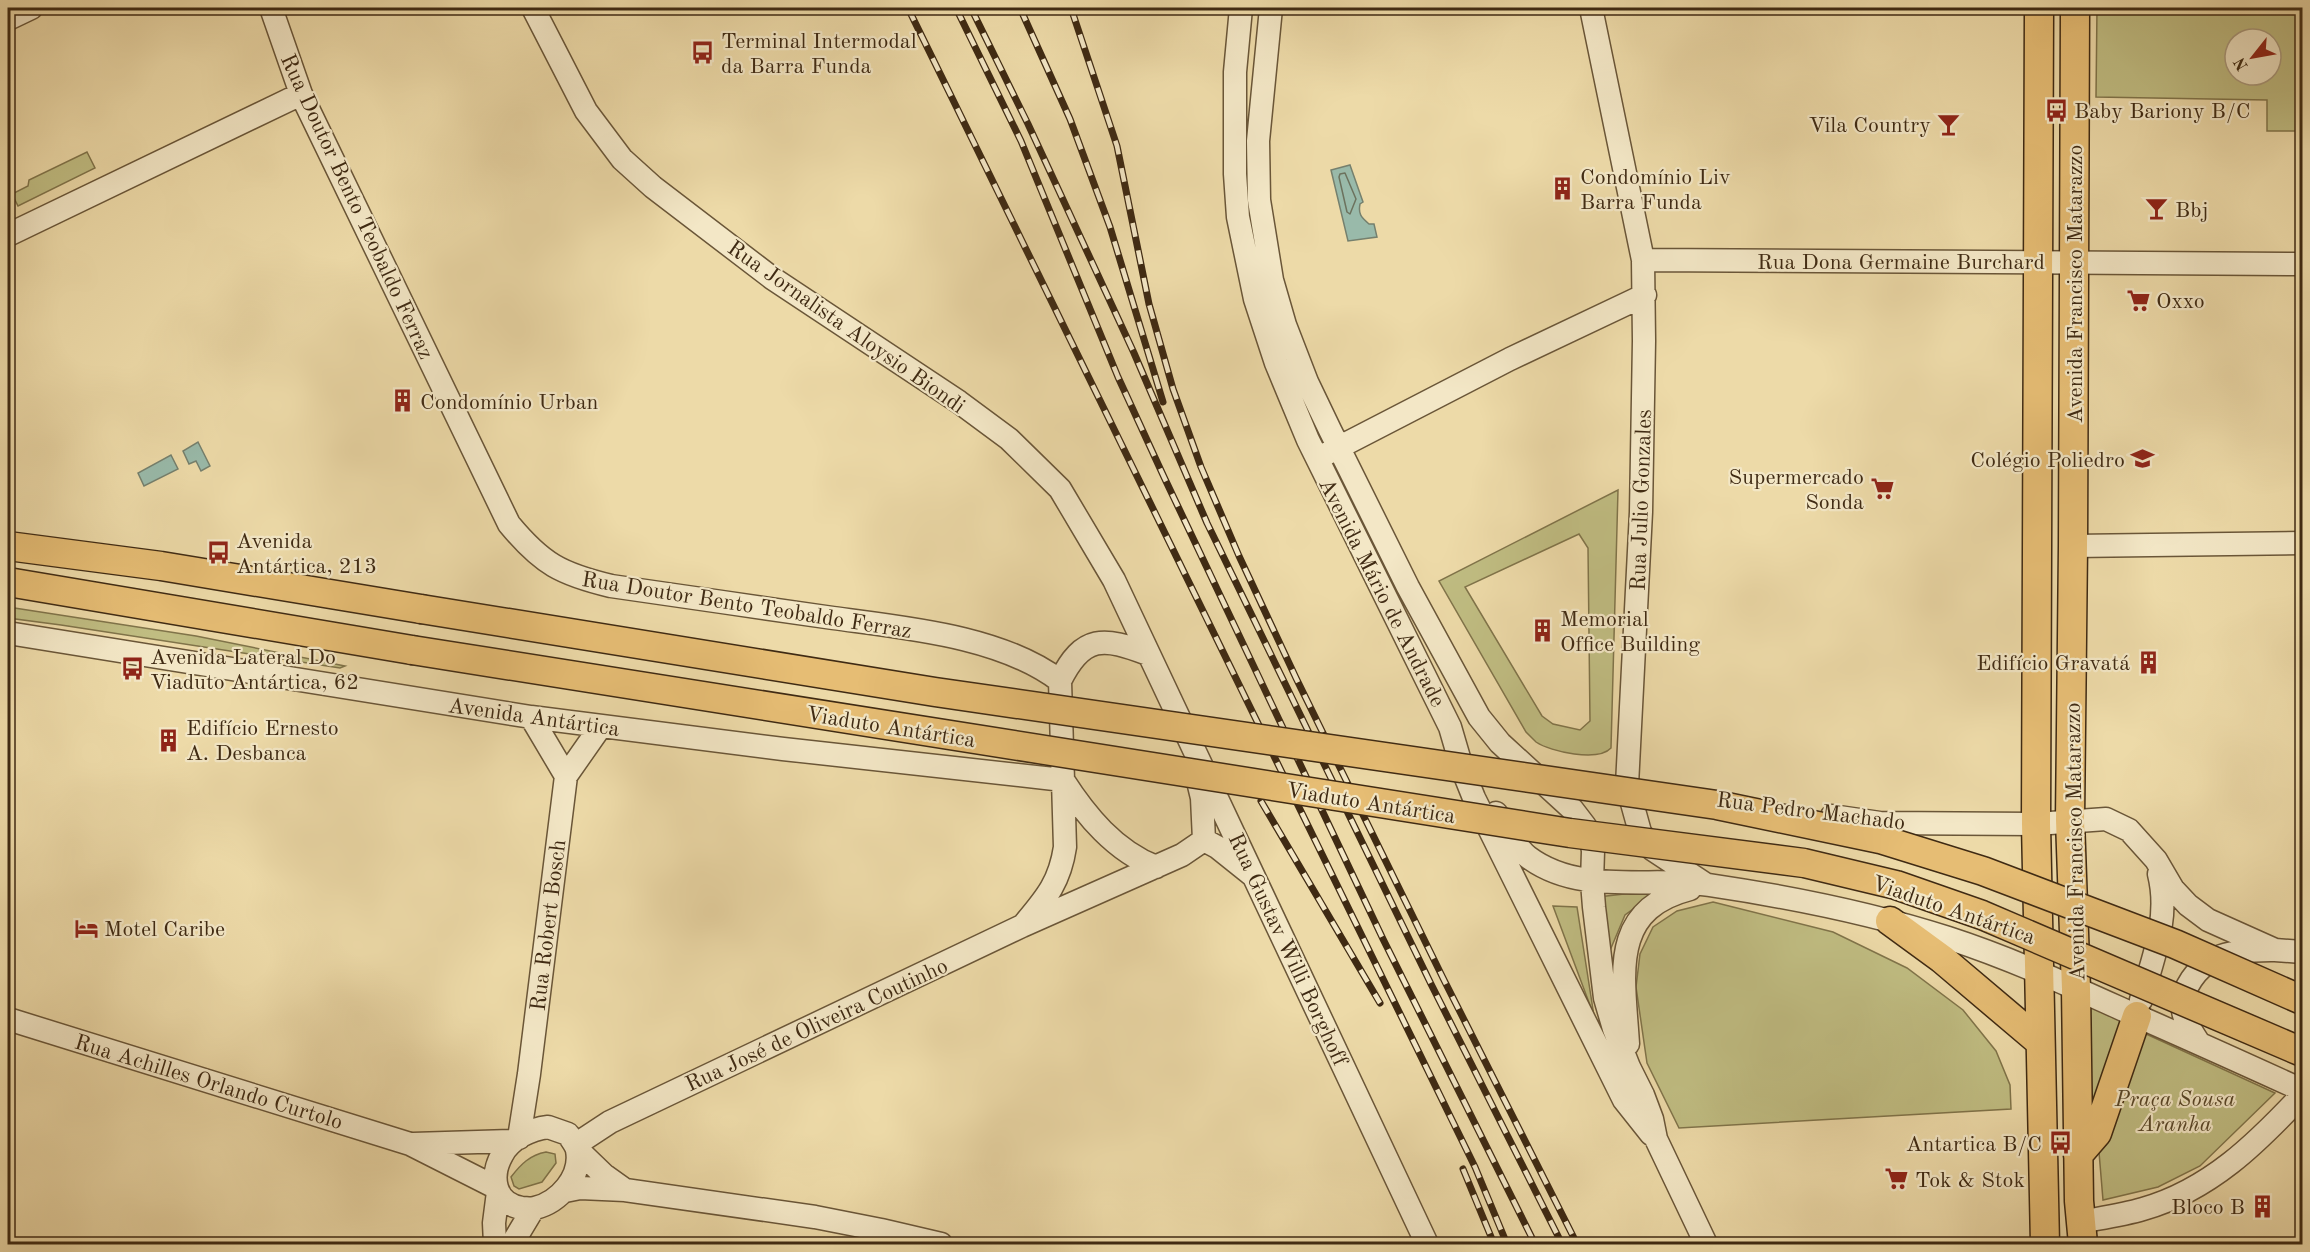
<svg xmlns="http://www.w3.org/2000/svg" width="2310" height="1252" font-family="'Old Standard TT',serif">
	<rect width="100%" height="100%" fill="#eddaa8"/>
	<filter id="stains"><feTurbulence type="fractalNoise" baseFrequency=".00333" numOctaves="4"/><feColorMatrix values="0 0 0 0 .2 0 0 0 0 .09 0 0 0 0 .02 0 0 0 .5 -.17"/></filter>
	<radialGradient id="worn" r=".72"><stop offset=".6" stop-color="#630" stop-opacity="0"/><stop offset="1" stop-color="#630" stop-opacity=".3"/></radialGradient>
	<path fill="#c0bd82" stroke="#80744a" stroke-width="1.5" fill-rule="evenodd" d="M2097 8H2302V131H2267V100L2096 97ZM2235 39H2271V75H2235Z
		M87 152 95 168 18 206 12 194 28 186 29 180Z
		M1618 490 1611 748C1598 762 1551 752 1536 742 1533 739 1529 735 1526 732L1439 581ZM1579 534 1588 548 1590 721 1580 730 1553 724 1542 716 1465 587Z
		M8 607 196 636 345 666 340 668 61 625 8 618Z
		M1659 890 1625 915 1606 960 1598 897Z
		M1713 902 1833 932 1907 968 1963 1010 1996 1051 2010 1085 2011 1109 1679 1128 1647 1063 1636 987 1640 954 1653 927 1677 911Z
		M1553 906 1577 907 1594 1016Z
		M2086 1004 2124 1022 2088 1116Z
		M2144 1033 2275 1093 2200 1166 2158 1187 2103 1200 2099 1152Z
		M546 1152 555 1154 556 1163 542 1182 519 1189 514 1186 511 1177C521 1164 530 1155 546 1152Z"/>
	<path fill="#99baaa" stroke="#75806e" stroke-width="1.5" d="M1350 165 1363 202 1360 204C1358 214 1361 217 1369 224H1374L1377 237 1348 241 1331 170Z
		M198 442 210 466 201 471 196 461 189 464 183 451Z
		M171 455 178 469 144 486 138 473Z"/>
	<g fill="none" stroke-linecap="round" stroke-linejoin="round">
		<path stroke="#6c725e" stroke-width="1.5" d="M1345 173 1356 199 1350 214 1347 212 1339 177 1340 174Z"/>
		<defs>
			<path id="minor" d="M271 8 301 94 509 524C542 564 561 574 611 586 685 597 759 607 833 618 906 628 1001 636 1060 681
				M533 8 586 111 622 159 653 187 772 278 959 402 1009 439 1060 489 1114 580 1427 1244
				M1241 8 1235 72V174L1238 217 1255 299 1276 363 1308 440 1450 727 1462 768 1474 798 1624 1100 1651 1134
				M1271 8 1258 141 1259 200 1272 280 1285 325 1307 382 1330 430 1408 587 1479 717 1500 743 1572 809 1585 826 1591 839 1593 851 1592 882 1594 907 1605 998 1614 1029 1629 1067 1643 1095 1652 1119 1656 1139 1706 1244
				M1591 8 1643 260 1644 341 1641 512 1627 785 1640 832 1652 849 1705 884
				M8 19 31 8
				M8 235 301 94
				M1643 260 2302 264
				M1326 454 1510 359 1645 295
				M2073 546 2302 543
				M8 633 531 717 783 749 1063 780
				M531 717 566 776
				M1196 773 1202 798 1204 840
				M1063 780C1086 816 1115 851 1156 867
				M1496 813C1506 827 1515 847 1528 857 1580 896 1651 876 1709 885 1790 897 1871 913 1948 938 2013 959 2075 988 2137 1016 2192 1040 2247 1065 2302 1090
				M1832 816 1880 823 2036 824 2106 819 2129 830 2156 860 2173 889 2188 905 2208 920 2275 950 2302 952
				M1204 840 1217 847 1252 875
				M1025 923C1047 897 1060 881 1065 847L1060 681C1083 634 1104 637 1148 654
				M2141 1000C2153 958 2170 918 2159 874
				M8 1019 410 1144 495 1187
				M2199 1043C2193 1033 2184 1022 2183 1010 2180 989 2198 966 2216 958 2232 951 2253 950 2271 950
				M1628 1044C1624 976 1608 910 1690 889
				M548 1127 568 1134C571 1139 576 1145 577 1150 582 1177 559 1202 535 1208 531 1209 526 1208 522 1208 494 1204 490 1176 502 1155 510 1139 531 1129 548 1127Z
				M519 1138 529 1074 566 776 601 726
				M413 1144 513 1141
				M575 1145 610 1122 1022 926 1182 855 1204 840
				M577 1149 604 1175 625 1190
				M565 1191 580 1188 625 1190 815 1217 881 1230 941 1244
				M2080 1222C2101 1218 2123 1215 2143 1209 2210 1190 2257 1143 2302 1095
				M495 1244 494 1223 498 1192
				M512 1244 533 1209"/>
			<path id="major" d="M2039 8 2036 824 2045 1244
				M2075 8 2073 546 2070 820 2076 989 2079 1201 2083 1244
				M8 546 161 566 421 609
				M8 582 412 650
				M1890 921 1942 959 2040 1042
				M2078 1155 2097 1133 2137 1016"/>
		</defs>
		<use href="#minor" stroke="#6a5638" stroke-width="25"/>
		<use href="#major" stroke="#3f2a13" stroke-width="31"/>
		<use href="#minor" stroke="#f3e7c6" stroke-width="22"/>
		<use href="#major" stroke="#e6bd74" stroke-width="28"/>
		<defs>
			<path id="rail" d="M908 8 1475 1167 1507 1244
				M956 8 1021 141 1118 377 1164 477 1383 939 1535 1244
				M971 8 1028 124 1134 353 1207 523 1431 984 1562 1244
				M1020 8 1070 119 1110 227 1163 402
				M1071 8 1117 146 1149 304 1173 389 1201 467 1239 556 1296 678 1443 978 1577 1244
				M1261 801 1380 1003
				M1463 1169 1494 1244"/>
		</defs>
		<use href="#rail" stroke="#3f2a13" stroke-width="7"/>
		<use href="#rail" stroke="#f3e7c6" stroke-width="4.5" stroke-dasharray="14" stroke-linecap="butt"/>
		<defs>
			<path id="major-bridge" d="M421 609 935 692 1717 805 1880 839 1983 871 2175 944 2302 1000
				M412 650 1570 833 1804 863 1896 885 1982 915 2302 1052"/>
		</defs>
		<use href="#major-bridge" stroke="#3f2a13" stroke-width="31" stroke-linecap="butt"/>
		<use href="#major-bridge" stroke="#e6bd74" stroke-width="28"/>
	</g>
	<defs>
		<symbol id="bus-bare" viewBox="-9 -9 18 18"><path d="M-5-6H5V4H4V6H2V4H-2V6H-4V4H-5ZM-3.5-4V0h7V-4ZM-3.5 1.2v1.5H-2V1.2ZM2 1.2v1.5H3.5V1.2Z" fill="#8f2418" stroke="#f3e7c6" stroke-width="2.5" paint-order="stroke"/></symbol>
		<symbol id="bar-bare" viewBox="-9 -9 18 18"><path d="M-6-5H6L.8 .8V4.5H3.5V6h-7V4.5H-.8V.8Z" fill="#8f2418" stroke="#f3e7c6" stroke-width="2.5" paint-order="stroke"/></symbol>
		<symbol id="building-bare" viewBox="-9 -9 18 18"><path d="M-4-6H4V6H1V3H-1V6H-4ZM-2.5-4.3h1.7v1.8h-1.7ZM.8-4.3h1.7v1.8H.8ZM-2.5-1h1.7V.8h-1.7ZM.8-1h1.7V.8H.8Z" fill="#8f2418" stroke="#f3e7c6" stroke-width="2.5" paint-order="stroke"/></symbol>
		<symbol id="supermarket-bare" viewBox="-9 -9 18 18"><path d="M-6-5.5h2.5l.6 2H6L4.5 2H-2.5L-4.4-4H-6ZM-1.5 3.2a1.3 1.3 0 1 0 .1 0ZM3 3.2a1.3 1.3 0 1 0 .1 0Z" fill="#8f2418" stroke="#f3e7c6" stroke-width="2.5" paint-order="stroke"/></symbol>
		<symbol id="school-bare" viewBox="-9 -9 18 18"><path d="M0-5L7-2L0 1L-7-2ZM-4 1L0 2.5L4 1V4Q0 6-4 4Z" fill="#8f2418" stroke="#f3e7c6" stroke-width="2.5" paint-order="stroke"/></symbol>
		<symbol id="hotel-bare" viewBox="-9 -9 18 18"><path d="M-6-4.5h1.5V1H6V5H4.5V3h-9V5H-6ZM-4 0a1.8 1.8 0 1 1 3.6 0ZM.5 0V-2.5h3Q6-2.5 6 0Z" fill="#8f2418" stroke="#f3e7c6" stroke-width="2.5" paint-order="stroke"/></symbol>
	</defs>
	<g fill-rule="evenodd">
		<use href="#bus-bare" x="686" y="36" width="33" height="33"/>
		<use href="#bus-bare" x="2040" y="94" width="33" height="33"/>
		<use href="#bar-bare" x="1932" y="108" width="33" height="33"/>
		<use href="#building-bare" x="1546" y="172" width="33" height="33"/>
		<use href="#bar-bare" x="2140" y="192" width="33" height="33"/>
		<use href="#supermarket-bare" x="2122" y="284" width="33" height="33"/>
		<use href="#building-bare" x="386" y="384" width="33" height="33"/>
		<use href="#school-bare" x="2126" y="442" width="33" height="33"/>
		<use href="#supermarket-bare" x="1866" y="472" width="33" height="33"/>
		<use href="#bus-bare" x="202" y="536" width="33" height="33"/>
		<use href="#building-bare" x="1526" y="614" width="33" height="33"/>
		<use href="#building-bare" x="2132" y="646" width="33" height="33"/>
		<use href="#bus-bare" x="116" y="652" width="33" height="33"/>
		<use href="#building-bare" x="152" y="724" width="33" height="33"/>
		<use href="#hotel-bare" x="70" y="912" width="33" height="33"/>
		<use href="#bus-bare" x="2044" y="1126" width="33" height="33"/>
		<use href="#supermarket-bare" x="1880" y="1162" width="33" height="33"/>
		<use href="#building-bare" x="2246" y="1190" width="33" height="33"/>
	</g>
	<g text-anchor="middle" stroke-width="4.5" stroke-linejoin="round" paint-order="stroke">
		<g font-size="22" fill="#3f2a13" stroke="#f3e7c6" text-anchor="start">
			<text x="721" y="48">Terminal Intermodal<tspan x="721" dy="25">da Barra Funda</tspan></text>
			<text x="2074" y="118">Baby Bariony B/C</text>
			<text x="1931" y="132" text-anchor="end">Vila Country</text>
			<text x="1580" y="184">Condomínio Liv<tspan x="1580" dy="25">Barra Funda</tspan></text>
			<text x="2175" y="217">Bbj</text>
			<text x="2156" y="308">Oxxo</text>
			<text x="420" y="409">Condomínio Urban</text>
			<text x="2125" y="467" text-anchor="end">Colégio Poliedro</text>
			<text x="1864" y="484" text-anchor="end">Supermercado<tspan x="1864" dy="25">Sonda</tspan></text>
			<text x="236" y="548">Avenida<tspan x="236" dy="25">Antártica, 213</tspan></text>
			<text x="1560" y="626">Memorial<tspan x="1560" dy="25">Office Building</tspan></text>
			<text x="150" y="664">Avenida Lateral Do<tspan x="150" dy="25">Viaduto Antártica, 62</tspan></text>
			<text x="2130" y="670" text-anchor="end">Edifício Gravatá</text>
			<text x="186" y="735">Edifício Ernesto<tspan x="186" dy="25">A. Desbanca</tspan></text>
			<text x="104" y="936">Motel Caribe</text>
			<text x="2042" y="1151" text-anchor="end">Antartica B/C</text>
			<text x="1915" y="1187">Tok &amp; Stok</text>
			<text x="2245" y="1214" text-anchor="end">Bloco B</text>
		</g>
		<g font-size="22" fill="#3f2a13" stroke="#f3e7c6">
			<text transform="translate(358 206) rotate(65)" y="8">Rua Doutor Bento Teobaldo Ferraz</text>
			<text x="1901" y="269">Rua Dona Germaine Burchard</text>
			<text transform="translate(2074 284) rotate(-90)" y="8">Avenida Francisco Matarazzo</text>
			<text transform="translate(847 326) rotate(35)" y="8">Rua Jornalista Aloysio Biondi</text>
			<text transform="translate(1640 500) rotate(-88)" y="8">Rua Julio Gonzales</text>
			<text transform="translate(1383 592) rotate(63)" y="8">Avenida Mário de Andrade</text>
			<text transform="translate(747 604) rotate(9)" y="8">Rua Doutor Bento Teobaldo Ferraz</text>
			<text transform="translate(534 716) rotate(8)" y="8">Avenida Antártica</text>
			<text transform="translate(891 726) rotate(9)" y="8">Viaduto Antártica</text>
			<text transform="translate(1371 802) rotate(9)" y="8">Viaduto Antártica</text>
			<text transform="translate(1811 810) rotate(7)" y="8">Rua Pedro Machado</text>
			<text transform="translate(2074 842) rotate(-91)" y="8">Avenida Francisco Matarazzo</text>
			<text transform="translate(1954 909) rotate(19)" y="8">Viaduto Antártica</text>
			<text transform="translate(547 925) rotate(-83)" y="8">Rua Robert Bosch</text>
			<text transform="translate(1289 949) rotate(65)" y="8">Rua Gustav Willi Borghoff</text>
			<text transform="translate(816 1024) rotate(-25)" y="8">Rua José de Oliveira Coutinho</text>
			<text transform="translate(209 1081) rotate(17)" y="8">Rua Achilles Orlando Curtolo</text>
		</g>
		<g font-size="22" font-style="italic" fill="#594729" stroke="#f3e7c6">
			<text x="2175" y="1106">Praça Sousa<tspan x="2175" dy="25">Aranha</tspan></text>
		</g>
	</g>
	<rect width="2310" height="1252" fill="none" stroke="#eddaa8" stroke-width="30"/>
	<rect x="9" y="9" width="2292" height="1234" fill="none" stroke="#3f2a13" stroke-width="3"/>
	<rect x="15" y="15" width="2280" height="1222" fill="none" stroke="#3f2a13" stroke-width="1.5"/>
	<g transform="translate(2253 57) rotate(239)"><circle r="28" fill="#f3e7c6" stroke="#ab9b7e" stroke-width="1.5"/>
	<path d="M0-4.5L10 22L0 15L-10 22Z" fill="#8f2418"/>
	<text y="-9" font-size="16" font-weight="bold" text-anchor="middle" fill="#3f2a13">N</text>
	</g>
	<rect width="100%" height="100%" filter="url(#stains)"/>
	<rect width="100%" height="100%" fill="url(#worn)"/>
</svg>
